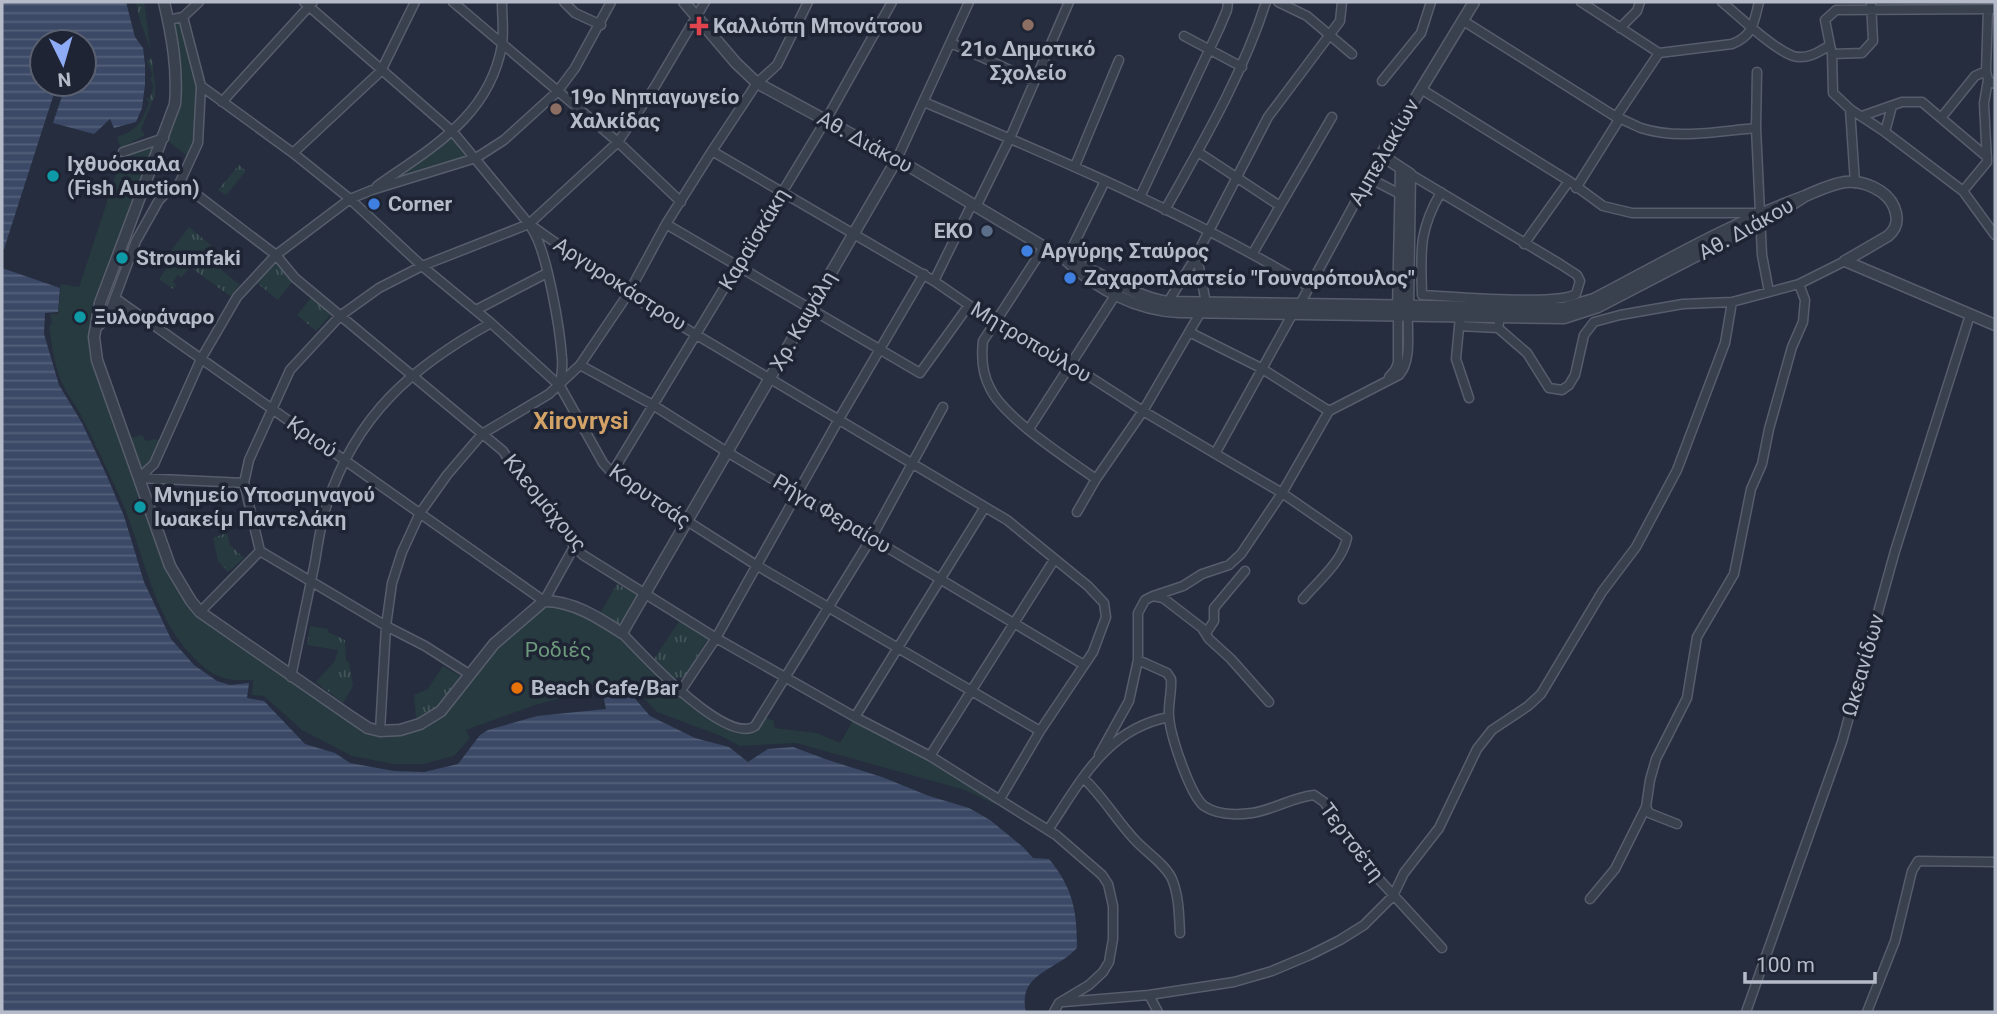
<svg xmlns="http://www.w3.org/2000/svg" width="1997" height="1014" font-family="Roboto,sans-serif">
	<defs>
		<pattern id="grass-tufts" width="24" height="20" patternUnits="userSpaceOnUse" patternTransform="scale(1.75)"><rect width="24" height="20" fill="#273a3f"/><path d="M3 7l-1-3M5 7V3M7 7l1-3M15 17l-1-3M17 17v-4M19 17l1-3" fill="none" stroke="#445559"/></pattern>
		<pattern id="water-rules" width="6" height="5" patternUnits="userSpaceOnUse" patternTransform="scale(1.75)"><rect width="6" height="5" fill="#3b4967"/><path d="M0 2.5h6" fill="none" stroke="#55617b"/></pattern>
	</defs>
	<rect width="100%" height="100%" fill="#252d3e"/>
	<path fill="url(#grass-tufts)" d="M133 2H144L155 83V95L141 129 145 135 121 148 117 137C137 131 142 121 149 103L146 98 149 99C152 93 156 86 150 79L153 75 147 61 152 57C149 39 138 22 137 5Z
		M239 165 246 171 226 195 218 190Z
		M189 227 214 248 207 258 240 285 230 296 190 267 181 278 178 275 173 282 176 285 173 289 159 279 175 257 171 251Z
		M276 255 295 278 278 300 257 283Z
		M314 294 334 311 316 331 297 315Z
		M227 533 230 545 244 558 228 572 218 561 213 538Z
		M617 584 638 595 619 625 600 614Z
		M680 620 709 637 684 678H674L654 659Z
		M310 626 328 629V632L345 640 346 661 349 662 353 686 343 703 316 682 335 661 338 650 307 645Z
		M443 666 465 679 441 711 420 724 416 719 414 695 428 689Z"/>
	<path fill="#273a3f" d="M183 17 197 78 198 143 190 158 164 138 122 246 94 337 126 439 142 435 146 441 155 439 164 441 154 464 139 478 170 566 191 601 368 728 391 731 441 711 519 622 555 601 622 633 676 689 722 720 749 730 761 715 774 721 775 728 817 733 840 743 855 717 1000 799 996 805 965 790 796 743 740 746 721 736 657 712 627 680 535 705 466 730 470 738 454 756 423 764H393L352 756 302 730 264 696 252 695 253 680C227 681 215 679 196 660 153 619 144 554 122 502 109 473 95 444 81 415 75 404 67 394 62 383 54 365 52 345 49 326L52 323 50 314H58L61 284 79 287 121 159 128 150 164 137 175 104 168 20Z
		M453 132 476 158 372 190Z"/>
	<path fill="url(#water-rules)" d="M2 2H126L135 37 143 48 145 64V85L142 108 136 122 114 128 110 119 94 134 53 123 66 84H84V42H42V84H57L4 249 2 248Z
		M2 268 60 288 58 312 45 313 44 334 59 385 82 423 106 474 124 516 144 582 171 639 194 665 217 681 230 685 249 683 247 698 264 701 305 744 335 753 350 763 394 771 424 772 458 764 480 735 488 730 537 716 606 709 602 690 625 687 650 716 695 738 729 747 748 762 768 749 793 747 828 760 882 777 929 796 969 808 990 820 1023 847 1033 858 1049 859C1073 888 1077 911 1077 948 1055 972 1017 973 1026 1012H2Z"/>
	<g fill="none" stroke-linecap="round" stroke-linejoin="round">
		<defs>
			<path id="minor" d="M304 2 453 132 529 224 628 294 985 507 855 717
				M453 2 618 142 681 202
				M564 2 575 13 601 25
				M1278 2 1307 16 1352 54
				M1581 2 1659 53 1732 44C1753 36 1754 22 1759 2
				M1722 2C1740 17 1772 48 1793 56 1807 60 1819 52 1830 45L1832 54 1833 93 1850 109 1885 132 1963 191 1995 235
				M1988 9 1986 71 1988 80 1995 84
				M183 17 201 86 293 153 350 199 422 266 491 323 560 386 603 463 612 473 756 565 1040 731
				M168 20 183 17 199 2
				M1462 20 1616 117C1625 120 1633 125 1641 128 1677 140 1720 131 1756 128
				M1620 28 1637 11 1640 2
				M1184 36 1242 67
				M951 43 1034 81
				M1830 45 1825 20 1836 10 1995 9
				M1832 54 1862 53 1873 41 1871 2
				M1757 72 1756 128 1762 255 1769 292
				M1382 81 1421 33 1431 2
				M1421 89 1569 181 1603 206 1632 213H1761
				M222 102 313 2
				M924 102C1056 158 1187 213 1309 287
				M1850 109 1855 183
				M1862 116 1902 102H1922L1987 157
				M1616 117 1659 53
				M1941 118 1975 76 1986 71
				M1885 132 1892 106
				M712 151 934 281 995 323 1070 364 1143 411 1282 493 1347 538C1342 562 1319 580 1303 599
				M123 152 164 138
				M1198 152 1280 206 1253 253
				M293 153 381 71 415 2
				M897 159 969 2
				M1075 166 1119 60
				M1410 174 1560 264 1577 275 1580 281 1576 294C1557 306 1451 296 1422 295 1421 251 1418 232 1441 192
				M1369 178 1400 194
				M180 182 276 255 295 278 503 451C518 475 538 493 554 516 563 529 570 544 583 555L716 638 855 717 930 756 1056 835 1102 875 1108 884 1113 906V939L1109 962 1103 972 1089 985 1059 1003 1054 1012
				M377 186C432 147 489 117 502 45 504 31 502 16 502 2
				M1576 188 1620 118
				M1963 191 1987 162 1984 103 1988 80
				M1140 197 1219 29 1227 10 1228 2
				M1280 206 1332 117
				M976 207 1010 138 1069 2
				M1165 210C1203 142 1242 76 1266 2
				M666 224 920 373 969 305
				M532 229C547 251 560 329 562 358 563 367 561 377 560 386
				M1524 244 1569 181
				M1044 247 983 341C981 358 982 373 990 388 1003 417 1069 460 1096 479
				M1066 260 1105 181
				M934 281 972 204
				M115 298 544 601 574 547
				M1168 302 1191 265 1195 262 1196 256 1268 117 1340 21 1342 2
				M1300 304 1381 155
				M476 310 547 273
				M1460 316 1456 359 1469 398
				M1500 317 1498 328 1527 353 1549 388 1562 390 1569 385 1575 375 1584 335 1594 322 1620 315 1683 304 1732 302 1799 284 1845 261
				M1459 326 1498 328
				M95 329 107 319 136 241 159 200 168 191 175 190 180 182 198 143 201 86
				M1189 332 1261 368 1329 411
				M580 365 653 405 727 452 1084 665
				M1389 377 1395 370 1398 363V315
				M1029 429 1116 294
				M1216 452 1293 313
				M612 473 826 120 892 2
				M139 478 154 464 201 359 237 297 276 255 350 199 372 190 476 158 504 140 557 92 575 68 611 2
				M139 478 244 483
				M985 507 1007 520 1088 586 1104 603 1106 617 1093 652 1040 731 1000 799
				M1077 512 1096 479 1143 411 1206 303 1199 267 1195 262
				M1153 596 1183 586 1202 574 1229 565 1241 554 1282 493 1329 411 1399 375C1412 361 1407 333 1408 315
				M200 612 260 551
				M622 633C641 653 726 746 755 726L872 537 943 407
				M1206 633 1214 621V608L1245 571
				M1138 660 1167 673 1171 679C1172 691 1168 704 1169 716 1170 735 1190 795 1204 806 1217 815 1237 815 1252 813 1273 810 1293 797 1314 795L1324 802 1376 876 1442 948
				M469 674 425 646 386 626 260 551 244 483 249 460 290 370 340 316 379 288 422 266 529 224 618 142 654 88 705 2
				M291 677C299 639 307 600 315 562 318 543 321 522 327 504 356 415 412 367 491 323
				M680 692 716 638 839 419 924 274
				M380 731 386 626 392 583 402 552 420 513 447 475 482 434 549 394 580 365 628 294 666 224 712 151 757 83 777 65 808 2
				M1099 755 1129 701 1138 660V613L1145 600 1153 596 1163 598 1202 628 1209 639 1231 659 1269 702
				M930 756 1054 560
				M1083 778C1102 795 1117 821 1135 840 1147 853 1165 864 1172 879 1179 896 1179 915 1180 933
				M1677 824 1649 813 1646 807 1650 780 1656 759 1687 698 1697 637 1734 574 1751 489 1762 464 1769 429 1792 347 1803 322 1805 300 1799 284
				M1048 830C1081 781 1106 729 1169 717
				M1590 899 1615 869 1646 807
				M1149 995 1158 1012
				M1064 1002 1149 995 1234 982 1272 971 1310 955 1340 940 1364 925 1393 896 1404 873 1439 828 1477 749 1492 730 1528 706 1541 694 1602 592 1636 547 1677 470 1725 343 1732 302
				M1746 1012 1842 742 1895 551 1970 315
				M1867 1012 1895 941 1912 871 1918 861 1995 862"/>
			<path id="tertiary" d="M164 2C172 36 178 69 175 104L100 303 94 337 97 360 170 566 191 601 200 612 350 716 368 728 380 731 400 730 420 724 441 711 494 644 544 601C573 601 599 618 622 633L897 159
				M684 2 736 63 757 83 897 159 1066 260C1097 289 1136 310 1179 312L1564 318 1598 307 1777 214 1805 196
				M1068 261C1104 272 1128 295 1167 302L1563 308 1594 299C1663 263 1731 223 1805 196 1817 191 1831 184 1845 182 1863 180 1887 190 1894 207 1899 219 1897 228 1888 236L1845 261
				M1845 261 1995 325
				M1408 309 1410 174 1381 155 1474 2
				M1398 311 1401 168"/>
		</defs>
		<use href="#minor" stroke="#575d6c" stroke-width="11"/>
		<use href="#tertiary" stroke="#575d6c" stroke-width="13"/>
		<use href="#minor" stroke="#39404e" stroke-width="8"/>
		<use href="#tertiary" stroke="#39404e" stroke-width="10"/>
	</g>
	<g fill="#8d6e63" stroke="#1e2433" stroke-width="2.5">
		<circle cx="1028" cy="25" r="7"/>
		<circle cx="556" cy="109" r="7"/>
	</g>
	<path fill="#e0444e" stroke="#1e2433" stroke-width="2.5" d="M695.5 15.5h7v7h7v7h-7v7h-7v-7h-7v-7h7z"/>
	<g fill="#0f9aa8" stroke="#1e2433" stroke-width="2.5">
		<circle cx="53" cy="176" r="7"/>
		<circle cx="122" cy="258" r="7"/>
		<circle cx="80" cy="317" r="7"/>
		<circle cx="140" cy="507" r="7"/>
	</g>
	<g fill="#3f7fe0" stroke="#1e2433" stroke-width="2.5">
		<circle cx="374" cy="204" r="7"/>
		<circle cx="1027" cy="251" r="7"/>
		<circle cx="1070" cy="278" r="7"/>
	</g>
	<circle fill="#5c6f8a" stroke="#1e2433" stroke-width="2.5" cx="987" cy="231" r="7"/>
	<circle fill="#e8710a" stroke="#1e2433" stroke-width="2.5" cx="517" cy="688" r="7"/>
	<g text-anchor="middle" stroke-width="7" stroke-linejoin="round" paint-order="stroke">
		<g font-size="21" font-weight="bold" fill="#b5bbc9" stroke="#1e2433" text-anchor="start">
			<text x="713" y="33">Καλλιόπη Μπονάτσου</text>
			<text x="1028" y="56" text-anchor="middle">21ο Δημοτικό<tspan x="1028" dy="24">Σχολείο</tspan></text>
			<text x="570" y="104">19ο Νηπιαγωγείο<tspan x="570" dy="24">Χαλκίδας</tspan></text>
			<text x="67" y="171">Ιχθυόσκαλα<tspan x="67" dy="24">(Fish Auction)</tspan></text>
			<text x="388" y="211">Corner</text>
			<text x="973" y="238" text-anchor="end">ΕΚΟ</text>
			<text x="1041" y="258">Αργύρης Σταύρος</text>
			<text x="136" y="265">Stroumfaki</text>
			<text x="1084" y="285">Ζαχαροπλαστείο "Γουναρόπουλος"</text>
			<text x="94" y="324">Ξυλοφάναρο</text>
			<text x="154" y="502">Μνημείο Υποσμηναγού<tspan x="154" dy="24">Ιωακείμ Παντελάκη</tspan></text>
			<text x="531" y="695">Beach Cafe/Bar</text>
		</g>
		<g font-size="21" fill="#b5bbc9" stroke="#1e2433">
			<text transform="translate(865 142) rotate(29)" y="7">Αθ. Διάκου</text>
			<text transform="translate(1384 152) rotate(-60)" y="7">Αμπελακίων</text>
			<text transform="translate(1746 229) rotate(-29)" y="7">Αθ. Διάκου</text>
			<text transform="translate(754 239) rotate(-59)" y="7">Καραϊσκάκη</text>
			<text transform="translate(620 284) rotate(33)" y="7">Αργυροκάστρου</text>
			<text transform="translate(803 321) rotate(-60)" y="7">Χρ. Καψάλη</text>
			<text transform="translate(1031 342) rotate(31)" y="7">Μητροπούλου</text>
			<text transform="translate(312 437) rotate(35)" y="7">Κριού</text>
			<text transform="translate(650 496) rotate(35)" y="7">Κορυτσάς</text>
			<text transform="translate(545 503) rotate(51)" y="7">Κλεομάχους</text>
			<text transform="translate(832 514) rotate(31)" y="7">Ρήγα Φεραίου</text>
			<text transform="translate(1863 665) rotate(-74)" y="7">Ωκεανίδων</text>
			<text transform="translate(1352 842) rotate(53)" y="7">Τερτσέτη</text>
		</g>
		<g font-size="21" fill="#6d997c" stroke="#1e2433">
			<text x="558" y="657">Ροδιές</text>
		</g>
		<g font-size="24" font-weight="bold" fill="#d2a267" stroke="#1e2433">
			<text x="581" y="429">Xirovrysi</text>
		</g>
	</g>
	<rect width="1997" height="1014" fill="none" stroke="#b5bbc9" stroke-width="7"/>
	<g transform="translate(63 63) rotate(175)"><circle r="33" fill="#1e2433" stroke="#5a606f" stroke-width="2"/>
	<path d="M0-5L12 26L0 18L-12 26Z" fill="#8eabf5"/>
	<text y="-10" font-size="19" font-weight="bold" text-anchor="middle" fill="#b5bbc9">N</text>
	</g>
	<path d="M1745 972v10h130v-10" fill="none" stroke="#b5bbc9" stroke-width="3.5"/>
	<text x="1756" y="972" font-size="21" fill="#b5bbc9" stroke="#1e2433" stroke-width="5" paint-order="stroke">100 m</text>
</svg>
